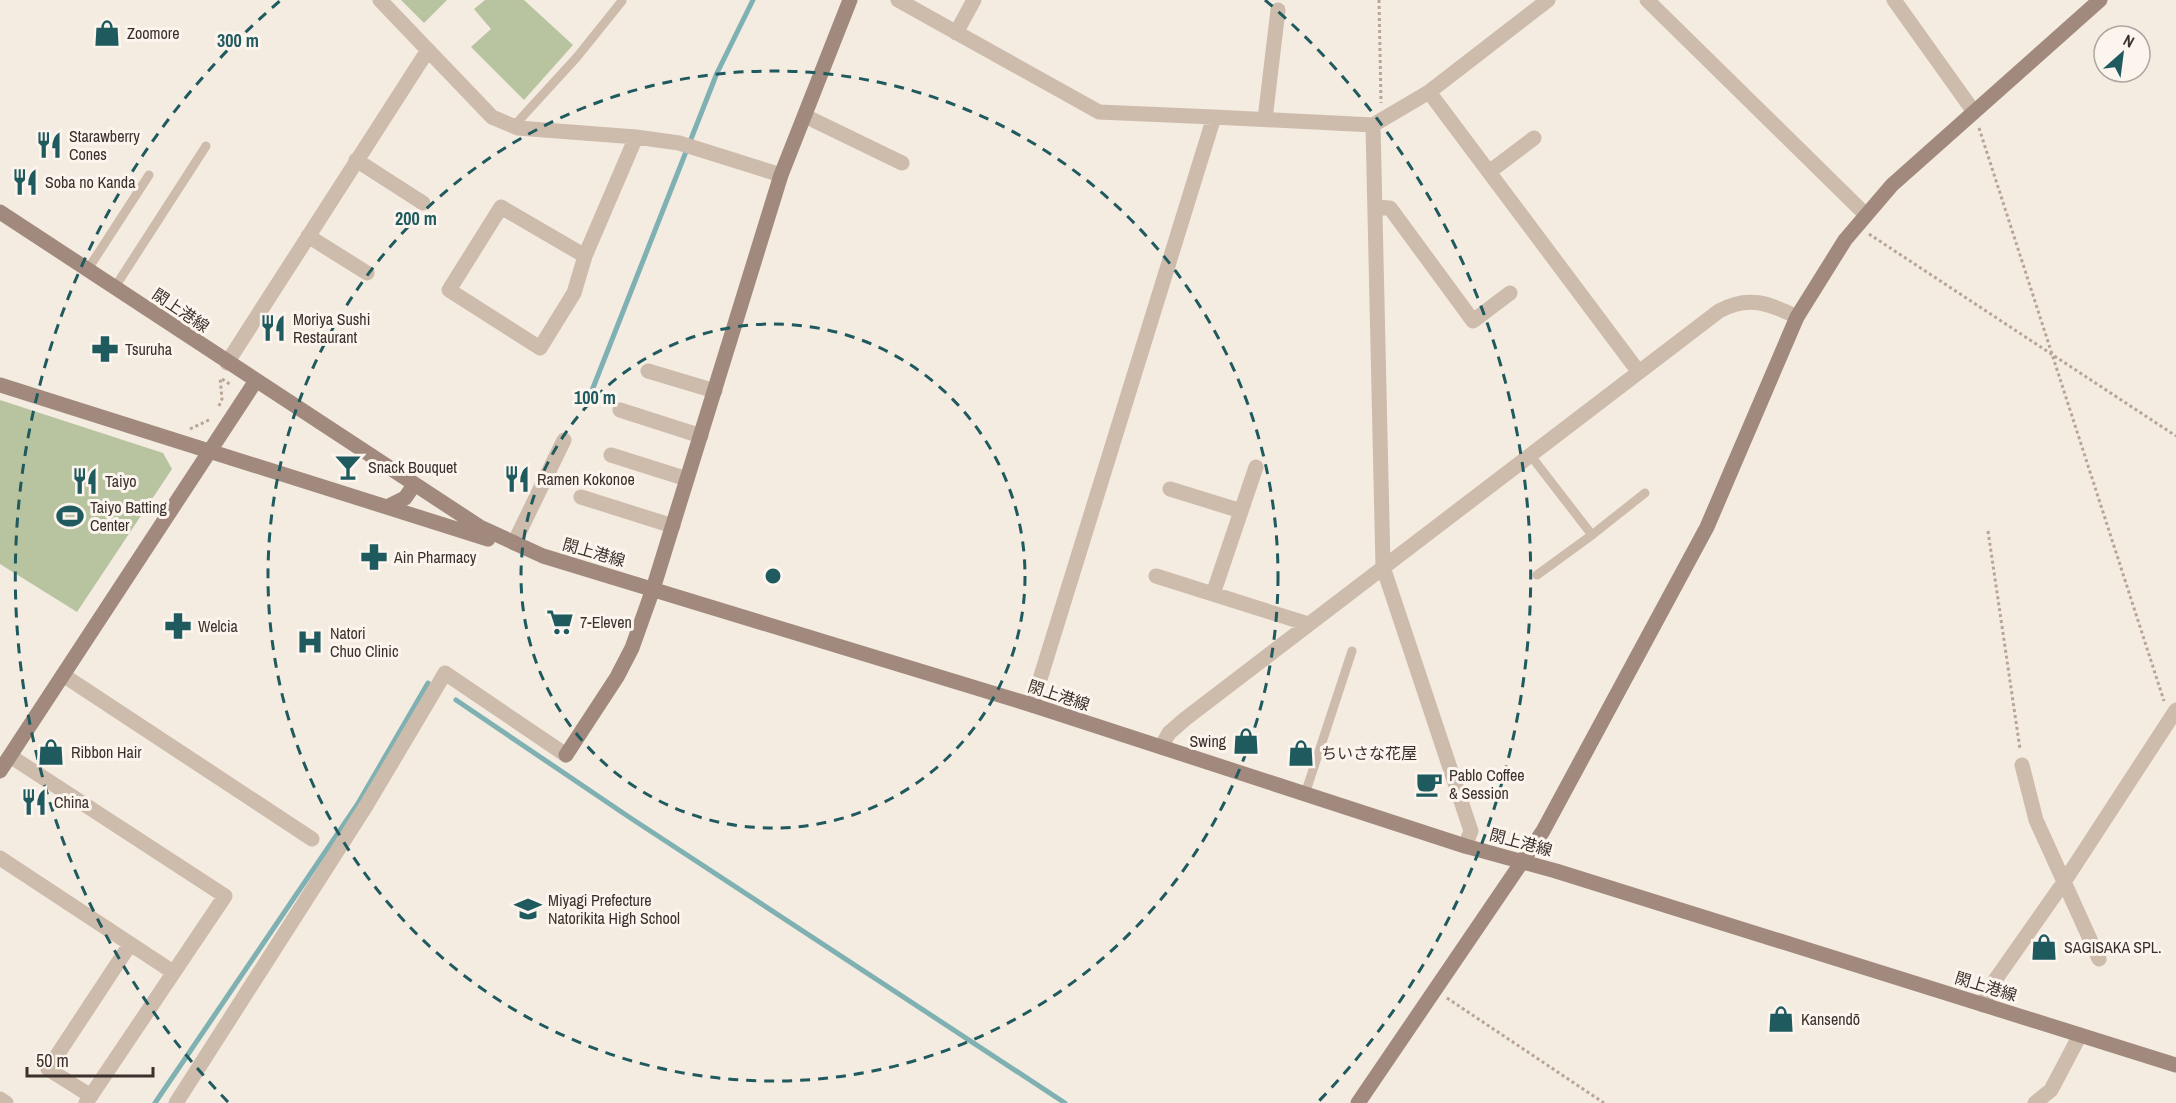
<svg xmlns="http://www.w3.org/2000/svg" width="2176" height="1103" font-family="'Archivo Narrow','Noto Sans JP',sans-serif">
	<rect width="100%" height="100%" fill="#f4ebe1"/>
	<path fill="#b8c4a0" d="M401 0H447L424 23Z
		M485 0H524L573 45 524 100 471 47 491 29 474 9Z
		M0 400 163 453 172 469 77 612 0 564Z"/>
	<g fill="none" stroke-linecap="round" stroke-linejoin="round">
		<path stroke="#7fb0b2" stroke-width="5" d="M589 398 717 73 753 0
			M456 700 629 817 1065 1103
			M155 1103 357 805 428 683"/>
		<path stroke="#b9a596" stroke-width="3" stroke-dasharray="3 3" stroke-linecap="butt" d="M1379 0 1381 103
			M1979 128 2164 701
			M1869 234 2176 436
			M222 379 231 385
			M219 406 222 399 220 377
			M190 429 211 419
			M1988 531 2020 749
			M1447 998 1604 1103"/>
		<path stroke="#cdbbac" stroke-width="9" d="M513 127 577 57 622 1
			M88 269 149 175
			M115 287 206 146
			M1531 456 1592 535 1645 493
			M1537 575 1592 535
			M1305 794 1352 651"/>
		<path stroke="#cdbbac" stroke-width="15" d="M380 0 492 117 518 128 636 137 679 143 781 175
			M898 0 1099 112 1214 117
			M1647 0 1866 215
			M1894 0 1974 112
			M956 33 974 0
			M1429 92 1638 371
			M805 116 902 163
			M1265 119 1278 10
			M1373 125 1429 92 1548 0
			M356 160 423 203
			M1489 172 1534 138
			M1375 207 1390 208 1473 321 1510 293
			M308 236 367 273
			M585 256 501 207 449 290 540 348 574 293 585 256 636 137
			M227 363 428 50
			M648 371 715 391
			M620 410 701 436
			M611 455 687 479
			M1170 489 1241 511
			M581 497 673 526
			M514 543 564 440
			M1156 576 1308 624
			M1213 594 1256 467
			M63 675 312 839
			M1032 705 1214 117 1373 125 1383 567 1471 831 1465 846
			M1161 747 1169 733 1185 719 1719 311C1748 295 1769 303 1797 317
			M10 756 225 896 86 1103
			M2022 765 2036 820 2099 959
			M0 858 173 972
			M1983 1005 1993 983 2064 882 2176 710
			M91 1096 48 1069 129 946
			M0 1099 6 1103
			M176 1103 366 806 445 673 566 755
			M2035 1103 2051 1090 2080 1035"/>
		<path stroke="#a18a7d" stroke-width="15" d="M0 212 480 527 543 556 1032 705 1465 846 1556 871 2176 1065
			M0 385 488 539
			M387 507 405 498 414 485
			M566 755 617 677 632 648 653 589 781 175 850 0
			M0 771 255 382
			M1358 1103 1543 831 1707 527 1797 317 1845 240 1892 185 2100 0"/>
	</g>
	<g fill="none" stroke="#1f5a5e" stroke-width="3" stroke-dasharray="10 8">
		<circle cx="773" cy="576" r="252"/>
		<circle cx="773" cy="576" r="505"/>
		<path d="M228 1102A757 757 0 0 1 281 0M1265 0A757 757 0 0 1 1318 1102"/>
	</g>
	<defs>
		<symbol id="shop-bare" viewBox="-9 -9 18 18"><path d="M-5-2.5h2.3a2.7 3.5 0 0 1 5.4 0H5L5.5 6h-11ZM-1.5-2.5h3a1.5 2.3 0 0 0-3 0Z" fill="#1f5a5e" stroke="#fbf5ee" stroke-width="2.5" paint-order="stroke"/></symbol>
		<symbol id="restaurant-bare" viewBox="-9 -9 18 18"><path d="M-5-6h1v4h1v-4h1v4h1v-4h1v5L-1.5 .5V6h-2V.5L-5-1ZM5-6V6H3V1.5H1.5Q1.5-4 5-6Z" fill="#1f5a5e" stroke="#fbf5ee" stroke-width="2.5" paint-order="stroke"/></symbol>
		<symbol id="pharmacy-bare" viewBox="-9 -9 18 18"><path d="M-2-6h4v4h4v4h-4v4h-4v-4h-4v-4h4Z" fill="#1f5a5e" stroke="#fbf5ee" stroke-width="2.5" paint-order="stroke"/></symbol>
		<symbol id="bar-bare" viewBox="-9 -9 18 18"><path d="M-6-5H6L.8 .8V4.5H3.5V6h-7V4.5H-.8V.8Z" fill="#1f5a5e" stroke="#fbf5ee" stroke-width="2.5" paint-order="stroke"/></symbol>
		<symbol id="stadium-bare" viewBox="-9 -9 18 18"><path d="M0-5a6.5 5 0 1 0 0 10a6.5 5 0 1 0 0-10ZM-3.5-1.8h7v3.6h-7Z" fill="#1f5a5e" stroke="#fbf5ee" stroke-width="2.5" paint-order="stroke"/></symbol>
		<symbol id="supermarket-bare" viewBox="-9 -9 18 18"><path d="M-6-5.5h2.5l.6 2H6L4.5 2H-2.5L-4.4-4H-6ZM-1.5 3.2a1.3 1.3 0 1 0 .1 0ZM3 3.2a1.3 1.3 0 1 0 .1 0Z" fill="#1f5a5e" stroke="#fbf5ee" stroke-width="2.5" paint-order="stroke"/></symbol>
		<symbol id="hospital-bare" viewBox="-9 -9 18 18"><path d="M-5-5h3v3.5h4V-5h3V5h-3V1.5h-4V5h-3Z" fill="#1f5a5e" stroke="#fbf5ee" stroke-width="2.5" paint-order="stroke"/></symbol>
		<symbol id="cafe-bare" viewBox="-9 -9 18 18"><path d="M-5.5-4.5H6V0H3Q3 3.5 0 3.5H-2.5Q-5.5 3.5-5.5 0ZM3-3.2v2h1.7v-2ZM-6 4.5H4V6H-6Z" fill="#1f5a5e" stroke="#fbf5ee" stroke-width="2.5" paint-order="stroke"/></symbol>
		<symbol id="school-bare" viewBox="-9 -9 18 18"><path d="M0-5L7-2L0 1L-7-2ZM-4 1L0 2.5L4 1V4Q0 6-4 4Z" fill="#1f5a5e" stroke="#fbf5ee" stroke-width="2.5" paint-order="stroke"/></symbol>
	</defs>
	<g fill-rule="evenodd">
		<use href="#shop-bare" x="88" y="14" width="38" height="38"/>
		<use href="#restaurant-bare" x="30" y="126" width="38" height="38"/>
		<use href="#restaurant-bare" x="6" y="163" width="38" height="38"/>
		<use href="#restaurant-bare" x="254" y="309" width="38" height="38"/>
		<use href="#pharmacy-bare" x="86" y="330" width="38" height="38"/>
		<use href="#bar-bare" x="329" y="448" width="38" height="38"/>
		<use href="#restaurant-bare" x="498" y="460" width="38" height="38"/>
		<use href="#restaurant-bare" x="66" y="462" width="38" height="38"/>
		<use href="#stadium-bare" x="51" y="497" width="38" height="38"/>
		<use href="#pharmacy-bare" x="355" y="538" width="38" height="38"/>
		<use href="#supermarket-bare" x="541" y="603" width="38" height="38"/>
		<use href="#pharmacy-bare" x="159" y="607" width="38" height="38"/>
		<use href="#hospital-bare" x="291" y="623" width="38" height="38"/>
		<use href="#shop-bare" x="1227" y="722" width="38" height="38"/>
		<use href="#shop-bare" x="32" y="733" width="38" height="38"/>
		<use href="#shop-bare" x="1282" y="734" width="38" height="38"/>
		<use href="#cafe-bare" x="1410" y="765" width="38" height="38"/>
		<use href="#restaurant-bare" x="15" y="783" width="38" height="38"/>
		<use href="#school-bare" x="509" y="890" width="38" height="38"/>
		<use href="#shop-bare" x="2025" y="928" width="38" height="38"/>
		<use href="#shop-bare" x="1762" y="1000" width="38" height="38"/>
	</g>
	<g text-anchor="middle" stroke-width="6" stroke-linejoin="round" paint-order="stroke">
		<g font-size="16" fill="#3b302b" stroke="#fbf5ee" text-anchor="start">
			<text x="127" y="39">Zoomore</text>
			<text x="69" y="142">Starawberry<tspan x="69" dy="18">Cones</tspan></text>
			<text x="45" y="188">Soba no Kanda</text>
			<text x="293" y="325">Moriya Sushi<tspan x="293" dy="18">Restaurant</tspan></text>
			<text x="125" y="355">Tsuruha</text>
			<text x="368" y="473">Snack Bouquet</text>
			<text x="537" y="485">Ramen Kokonoe</text>
			<text x="105" y="487">Taiyo</text>
			<text x="90" y="513">Taiyo Batting<tspan x="90" dy="18">Center</tspan></text>
			<text x="394" y="563">Ain Pharmacy</text>
			<text x="580" y="628">7-Eleven</text>
			<text x="198" y="632">Welcia</text>
			<text x="330" y="639">Natori<tspan x="330" dy="18">Chuo Clinic</tspan></text>
			<text x="1226" y="747" text-anchor="end">Swing</text>
			<text x="71" y="758">Ribbon Hair</text>
			<text x="1321" y="759">ちいさな花屋</text>
			<text x="1449" y="781">Pablo Coffee<tspan x="1449" dy="18">&amp; Session</tspan></text>
			<text x="54" y="808">China</text>
			<text x="548" y="906">Miyagi Prefecture<tspan x="548" dy="18">Natorikita High School</tspan></text>
			<text x="2064" y="953">SAGISAKA SPL.</text>
			<text x="1801" y="1025">Kansendō</text>
		</g>
		<g font-size="16" fill="#3b302b" stroke="#fbf5ee">
			<text transform="translate(181 310) rotate(34)" y="6">閖上港線</text>
			<text transform="translate(594 552) rotate(16)" y="6">閖上港線</text>
			<text transform="translate(1059 695) rotate(18)" y="6">閖上港線</text>
			<text transform="translate(1521 842) rotate(15)" y="6">閖上港線</text>
			<text transform="translate(1986 986) rotate(17)" y="6">閖上港線</text>
		</g>
	</g>
	<circle cx="773" cy="576" r="9" fill="#1f5a5e" stroke="#fbf5ee" stroke-width="3"/>
	<g font-size="18" text-anchor="middle" font-weight="bold" fill="#1f5a5e" stroke="#fbf5ee" stroke-width="6" stroke-linejoin="round" paint-order="stroke">
		<text x="238" y="47">300 m</text>
		<text x="416" y="225">200 m</text>
		<text x="595" y="404">100 m</text>
	</g>
	<g transform="translate(2122 54) rotate(28)"><circle r="28" fill="#fbf5ee" stroke="#aea6a0" stroke-width="1.5"/>
	<path d="M0-4.5L10 22L0 15L-10 22Z" fill="#1f5a5e"/>
	<text y="-9" font-size="16" font-weight="bold" text-anchor="middle" fill="#3b302b">N</text>
	</g>
	<path d="M27 1067v9h126v-9" fill="none" stroke="#3b302b" stroke-width="3"/>
	<text x="36" y="1067" font-size="18" fill="#3b302b" stroke="#fbf5ee" stroke-width="4.5" paint-order="stroke">50 m</text>
</svg>
